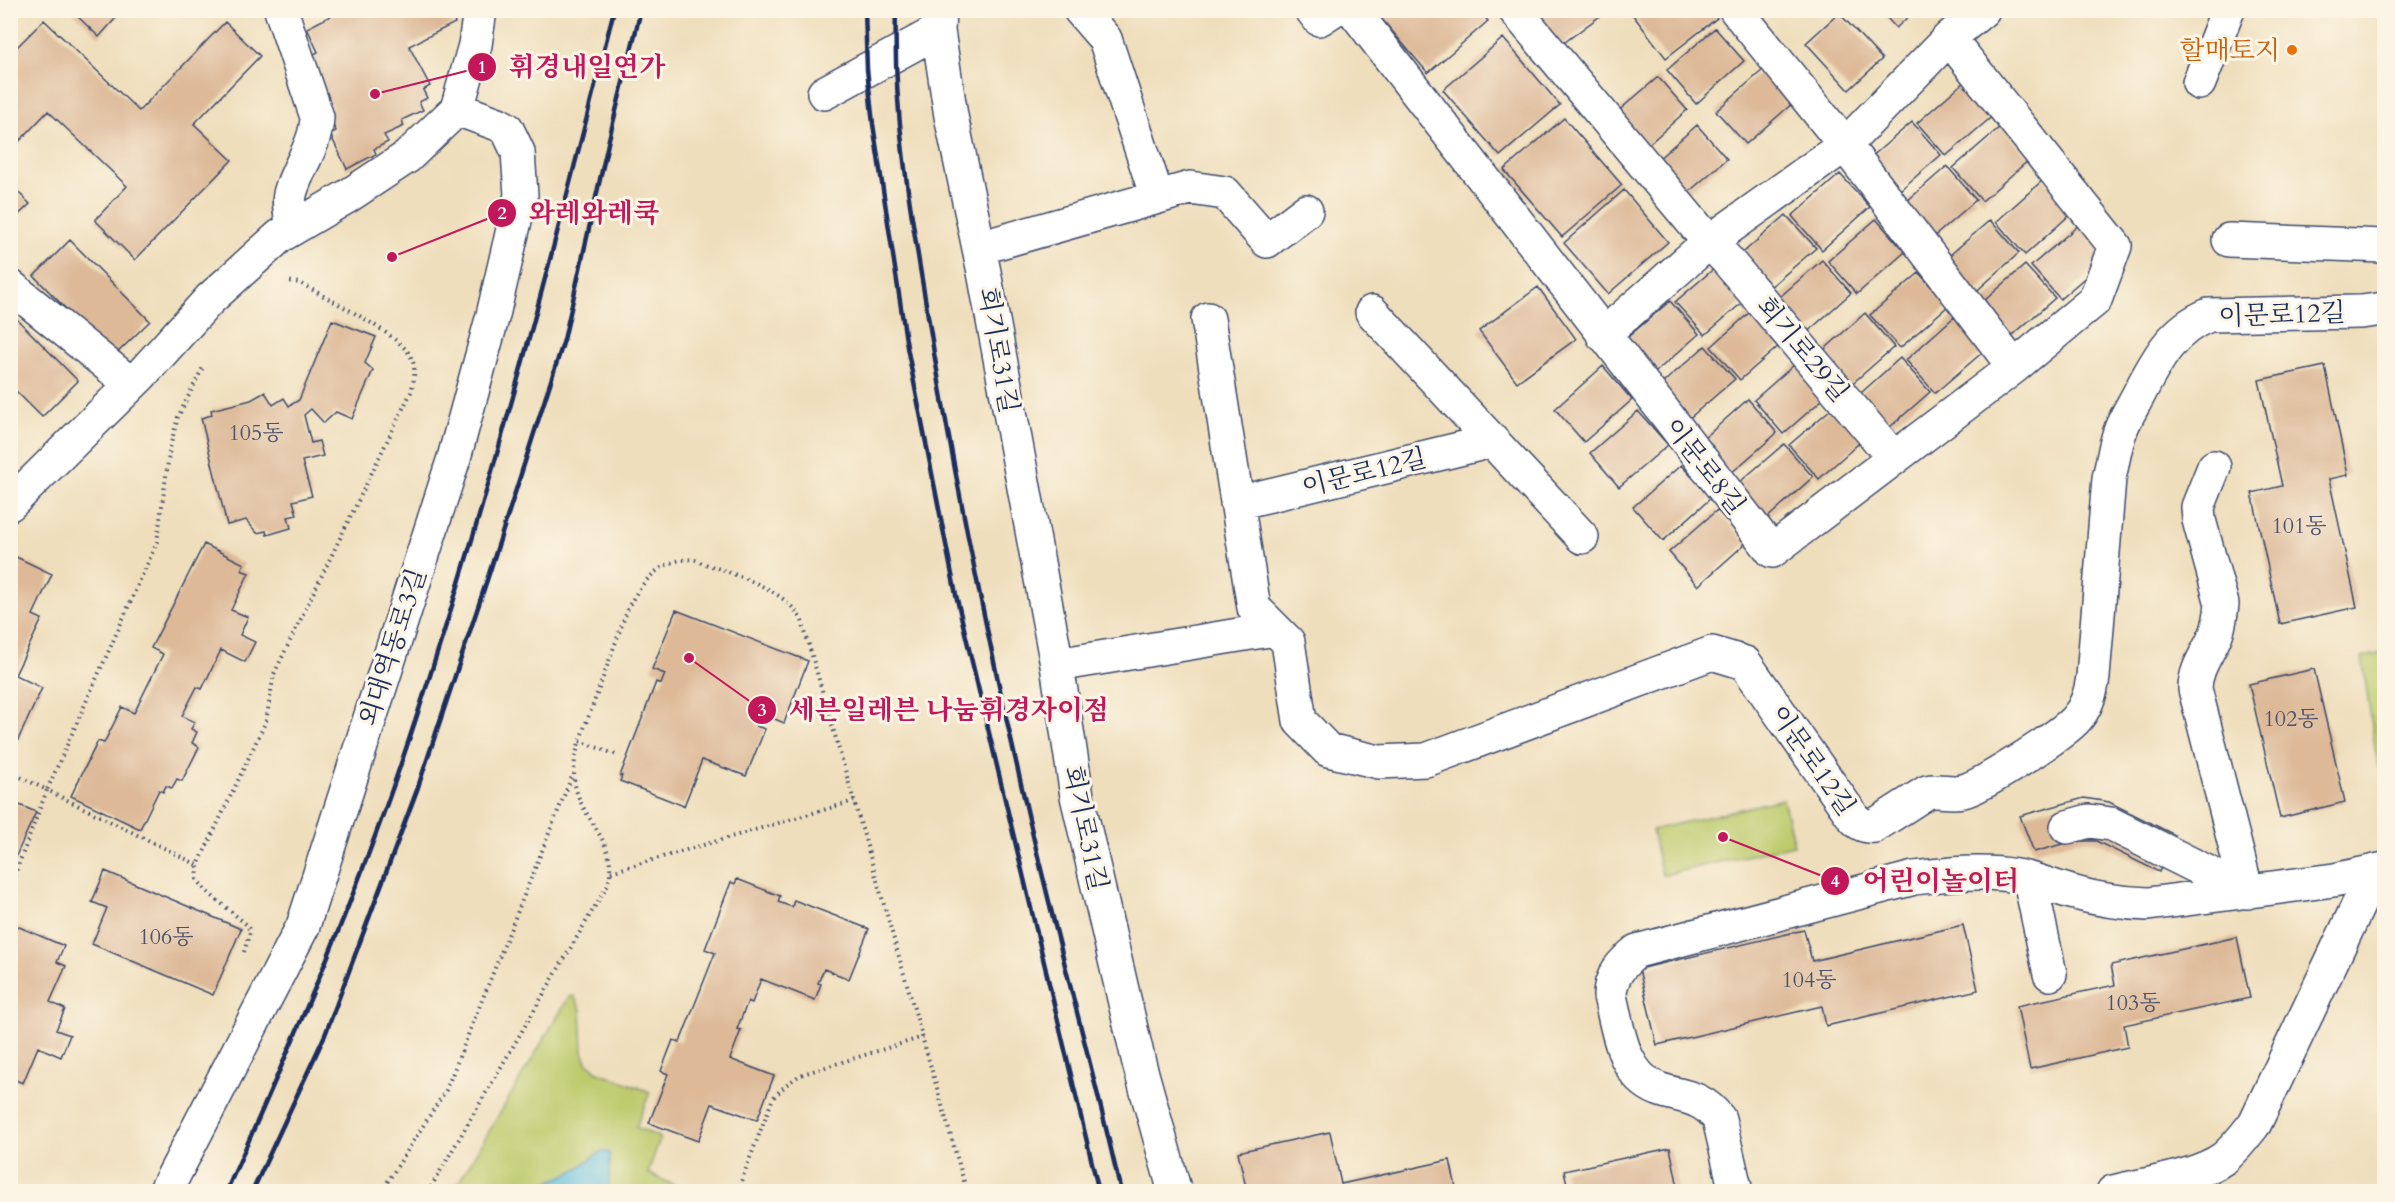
<svg xmlns="http://www.w3.org/2000/svg" width="2395" height="1202" font-family="Cardo,'Noto Serif KR',serif">
	<rect width="100%" height="100%" fill="#fcf5e5"/>
	<filter id="ink" filterUnits="userSpaceOnUse"><feTurbulence type="fractalNoise" baseFrequency=".0167" numOctaves="2"/><feDisplacementMap in="SourceGraphic" scale="12" xChannelSelector="R" yChannelSelector="G"/><feConvolveMatrix kernelMatrix="1 2 1 2 8 2 1 2 1" color-interpolation-filters="sRGB"/></filter>
	<filter id="wash" filterUnits="userSpaceOnUse"><feTurbulence type="fractalNoise" baseFrequency=".008" numOctaves="4" result="noise"/><feDisplacementMap in="SourceGraphic" scale="24" xChannelSelector="R" yChannelSelector="G"/><feGaussianBlur stdDeviation="1.35" result="paint"/><feColorMatrix in="noise" values="0 0 0 0 0 0 0 0 0 0 0 0 0 0 0 0 0 1.4 0 .05"/><feComposite in="paint" operator="in"/></filter>
	<g filter="url(#wash)">
		<rect width="100%" height="100%" fill="#efdebc"/>
		<path fill="#bdcb6d" stroke="#6c7d66" stroke-width="1.5" d="M2384 653V767L2378 768 2362 657Z
			M1783 799 1794 845 1662 875 1652 830Z
			M574 996 581 1010 583 1052 587 1062 596 1071 650 1092 636 1127 660 1138 648 1173 686 1191 453 1192 569 997Z"/>
		<path fill="#62bfe0" stroke="#3e779f" stroke-width="1.5" d="M603 1151 610 1153 609 1191H518C538 1183 558 1181 575 1170 585 1164 592 1156 603 1151Z"/>
		<g id="blocks">
			<path fill="#ddb998" d="M71 10H123L99 37Z
				M342 10H449L455 23 409 46 430 86 423 90 427 98 419 102 423 110 402 120 404 126 384 135 388 142 374 149 376 154 347 169 330 134 336 131 326 111 332 108 315 73 319 71 312 55 318 52 307 28Z
				M1374 10H1479L1488 21 1428 73Z
				M1535 10H1608L1561 45Z
				M1629 10H1711L1717 18 1666 58Z
				M1880 10H1916L1896 28Z
				M1839 13 1882 59 1849 90 1806 43Z
				M44 20 139 111 225 22 260 56 194 124 232 160 135 260 95 220 127 186 48 111 13 148 10 146V54Z
				M1715 28 1744 61 1696 104 1667 70Z
				M1503 38 1560 105 1500 156 1443 90Z
				M1765 68 1794 102 1746 144 1716 111Z
				M1658 77 1687 110 1639 153 1609 119Z
				M1965 81 1995 114 1946 156 1917 123Z
				M1564 118 1622 185 1562 237 1504 170Z
				M1912 122 1941 155 1892 197 1863 164Z
				M1697 125 1727 159 1678 201 1649 167Z
				M2001 126 2030 159 1982 201 1953 168Z
				M1947 166 1976 200 1928 242 1898 209Z
				M1840 174 1870 207 1822 250 1792 216Z
				M2044 179 2073 212 2025 255 1996 222Z
				M10 184 30 204 10 223Z
				M1624 190 1668 242 1608 294 1564 243Z
				M1786 215 1816 248 1767 290 1738 257Z
				M1876 219 1905 252 1857 294 1828 261Z
				M1990 220 2019 253 1971 296 1942 262Z
				M2080 224 2109 257 2060 299 2031 266Z
				M70 240 150 321 113 357 34 276Z
				M1724 260 1753 293 1705 335 1675 302Z
				M1822 260 1851 293 1803 336 1774 302Z
				M2025 265 2055 298 2006 341 1977 307Z
				M1919 273 1948 306 1900 348 1870 315Z
				M1538 287 1576 339 1517 382 1479 331Z
				M1670 301 1699 334 1650 377 1621 343Z
				M1759 304 1788 338 1740 380 1711 347Z
				M10 312 78 381 42 417 10 385Z
				M1865 313 1894 347 1846 389 1817 356Z
				M1954 317 1984 351 1935 393 1906 360Z
				M332 320 376 337 365 363 373 370 352 419 336 412 324 423 311 409 304 415 311 443 319 441 323 456 302 461 312 496 293 501 297 515 288 517 291 528 267 535 266 531 257 533 246 520 227 525 201 418 212 415 211 410 251 400 265 392 273 405 284 398 289 406 299 400Z
				M1705 346 1735 379 1686 421 1657 388Z
				M1802 358 1831 392 1783 434 1754 400Z
				M1900 358 1930 392 1882 434 1852 401Z
				M1603 366 1632 400 1584 442 1555 409Z
				M2325 366 2348 475 2329 479 2357 607 2280 624 2252 493 2282 486 2259 380Z
				M1748 399 1777 433 1729 475 1700 442Z
				M1838 403 1867 436 1819 479 1789 445Z
				M1638 411 1668 445 1619 487 1590 453Z
				M1784 444 1813 477 1765 520 1735 486Z
				M1681 465 1711 498 1663 541 1633 507Z
				M1717 510 1746 543 1698 586 1669 552Z
				M204 544 244 564 241 570 249 573 231 610 248 617 240 635 255 642 245 662 221 650 202 689 197 687 182 716 195 722 191 729 197 732 192 743 199 747 182 781 177 779 172 788 166 786 163 792 159 790 140 829 71 796 98 741 104 743 122 707 134 713 163 654 151 648Z
				M10 554 52 574 33 615 42 619 15 675 42 688 18 740 10 736Z
				M676 610 808 661 784 723 761 713 756 726 765 729 746 776 702 760 684 806 620 781 622 776H620L656 682 661 684 665 674 652 669Z
				M2314 669 2345 802 2280 818 2249 684Z
				M2084 798 2109 802 2175 835 2159 872 2096 841H2073L2034 852 2020 816Z
				M10 801 36 812 10 869Z
				M105 871 241 929 213 995 92 944 107 908 92 902Z
				M737 879 780 896 778 902 792 907 794 900 869 929 849 979 824 969 818 983 821 984 815 1000 761 979 752 1003 748 1001 737 1029 741 1030 730 1059 774 1076 757 1120 712 1104 698 1141 649 1123 668 1074 661 1071 673 1040 680 1042 715 953 705 949 731 882 735 884Z
				M12 924 64 946 57 962 66 966 50 1002 65 1009 56 1030 70 1035 61 1057 38 1047 23 1083 10 1078Z
				M1963 925 1978 990 1826 1026 1822 1006 1657 1045 1639 969 1804 930 1812 961Z
				M2237 937 2250 998 2124 1025 2128 1047 2030 1069 2017 1006 2115 985 2111 965Z
				M1330 1132 1341 1184 1450 1160 1457 1192H1247L1238 1152Z
				M1670 1148 1679 1192H1569L1564 1171Z"/>
		</g>
	</g>
	<g filter="url(#ink)">
		<use href="#blocks" fill-opacity="0" stroke="#3b496c" stroke-width="1.5"/>
		<g fill="none" stroke-linecap="round" stroke-linejoin="round">
			<defs>
				<path id="minor" d="M281 10 317 117C316 146 297 167 290 194 288 205 291 217 293 228
					M939 10 938 31 951 116 984 272 1057 665 1077 796 1139 1063 1175 1192
					M1080 10 1105 39 1157 197
					M1312 10 1319 19 1333 10
					M1353 10 1772 551 2014 367 2095 300 2115 246 1949 38
					M1515 10 1709 242 1726 259 1894 458
					M1736 10 1845 145 2014 367
					M2199 83 2228 10
					M824 93 938 31
					M2229 240 2384 246
					M979 248 1190 188 1225 193 1267 241 1306 211
					M10 286 131 384
					M1372 312 1582 537
					M1208 319 1254 608 1288 642 1300 721 1328 750 1379 762 1426 760 1712 653 1745 663 1853 817C1859 824 1865 827 1874 826L1927 792C1939 789 1951 794 1963 791 1983 786 2063 734 2076 719 2087 707 2091 693 2093 677L2109 478C2113 462 2115 444 2121 429 2126 416 2134 404 2140 392 2157 359 2173 329 2209 315L2361 312 2384 309
					M1603 335 1709 242 1845 145 1949 38 1983 10
					M2214 467 2198 507 2199 520 2222 604C2221 614 2220 624 2216 634 2209 652 2195 668 2195 689L2247 892
					M1237 503 1492 441
					M10 504 141 375 210 299 280 236 348 196 407 157 457 109 475 45 480 10
					M1057 665 1275 629
					M2067 827 2089 821 2111 824 2247 892
					M2030 880 2050 974
					M165 1192 303 926 454 458 493 315 521 195 518 152 507 129 498 124 457 109
					M1736 1192 1719 1119C1701 1095 1683 1098 1658 1089 1622 1075 1618 1028 1610 996 1610 976 1622 963 1637 951L1914 878C1947 874 1983 870 2016 876 2036 879 2055 888 2075 893 2099 900 2123 903 2148 904L2334 880 2384 869
					M2113 1192C2145 1184 2198 1177 2224 1158 2236 1148 2245 1136 2255 1123L2374 872"/>
			</defs>
			<use href="#minor" stroke="#3b496c" stroke-width="36"/>
			<path stroke="#3b496c" stroke-width="4" stroke-dasharray="1.5 4.5" stroke-linecap="butt" d="M580 741 617 755
				M10 772 47 790 157 542 170 447 178 417 204 365
				M611 872 854 801
				M10 887 47 790 198 865
				M244 952 250 931 246 924 205 890 197 879 198 865 266 721 274 674 411 392C414 380 417 367 410 355 396 332 326 298 300 283L288 281
				M381 1192 446 1090 572 776
				M428 1192 608 884C621 839 573 816 574 773 574 748 586 725 594 702 606 670 617 638 629 606 642 581 664 556 695 560 730 574 784 586 802 621L967 1192
				M737 1192 773 1098 786 1085 800 1075 923 1037"/>
			<use href="#minor" stroke="#fff" stroke-width="33"/>
			<path stroke="#1b2f5e" stroke-width="4.5" d="M865 10 867 69 873 124 907 347 956 595 1099 1192
				M896 10C892 126 916 239 934 353 960 506 992 658 1027 810 1056 937 1092 1064 1121 1192
				M226 1192C286 1057 346 921 395 781 482 528 549 269 614 10
				M252 1192 325 1035 417 790 487 580 564 340 609 139 641 10"/>
		</g>
	</g>
	<circle fill="#e8710a" stroke="#fcf5e5" stroke-width="2" cx="2292" cy="50" r="6"/>
	<g text-anchor="middle" stroke-width="6" stroke-linejoin="round" paint-order="stroke">
		<g font-size="22" fill="#4c526c">
			<text x="256" y="440">105동</text>
			<text x="2299" y="533">101동</text>
			<text x="2291" y="726">102동</text>
			<text x="166" y="944">106동</text>
			<text x="1809" y="987">104동</text>
			<text x="2133" y="1010">103동</text>
		</g>
		<g font-size="26" fill="#c56008" stroke="#fcf5e5" text-anchor="end">
			<text x="2280" y="59">할매토지</text>
		</g>
		<g font-size="26" fill="#1b2f5e" stroke="#fcf5e5">
			<text transform="translate(2282 314) rotate(-2)" y="9">이문로12길</text>
			<text transform="translate(1803 349) rotate(50)" y="9">회기로29길</text>
			<text transform="translate(999 350) rotate(80)" y="9">회기로31길</text>
			<text transform="translate(1705 466) rotate(52)" y="9">이문로8길</text>
			<text transform="translate(1364 472) rotate(-14)" y="9">이문로12길</text>
			<text transform="translate(392 647) rotate(-72)" y="9">외대역동로3길</text>
			<text transform="translate(1813 760) rotate(55)" y="9">이문로12길</text>
			<text transform="translate(1086 828) rotate(78)" y="9">회기로31길</text>
		</g>
	</g>
	<path fill="none" stroke="#c2185b" stroke-width="2" d="M375 94L482 67M392 257L502 213M689 658L762 710M1723 837L1835 881"/>
	<g fill="#c2185b" stroke="#fcf5e5" stroke-width="2">
		<circle cx="375" cy="94" r="6"/>
		<circle cx="392" cy="257" r="6"/>
		<circle cx="689" cy="658" r="6"/>
		<circle cx="1723" cy="837" r="6"/>
		<circle cx="482" cy="67" r="15"/>
		<circle cx="502" cy="213" r="15"/>
		<circle cx="762" cy="710" r="15"/>
		<circle cx="1835" cy="881" r="15"/>
	</g>
	<g font-size="18" text-anchor="middle" font-weight="bold" fill="#fff">
		<text x="482" y="73">1</text>
		<text x="502" y="219">2</text>
		<text x="762" y="716">3</text>
		<text x="1835" y="887">4</text>
	</g>
	<g font-size="27" text-anchor="middle" font-weight="bold" fill="#c2185b" stroke="#fcf5e5" stroke-width="6" stroke-linejoin="round" paint-order="stroke">
		<text x="587" y="76">휘경내일연가</text>
		<text x="594" y="222">와레와레쿡</text>
		<text x="949" y="719">세븐일레븐 나눔휘경자이점</text>
		<text x="1941" y="890">어린이놀이터</text>
	</g>
	<rect width="2395" height="1202" fill="none" stroke="#fcf5e5" stroke-width="36"/>
</svg>
